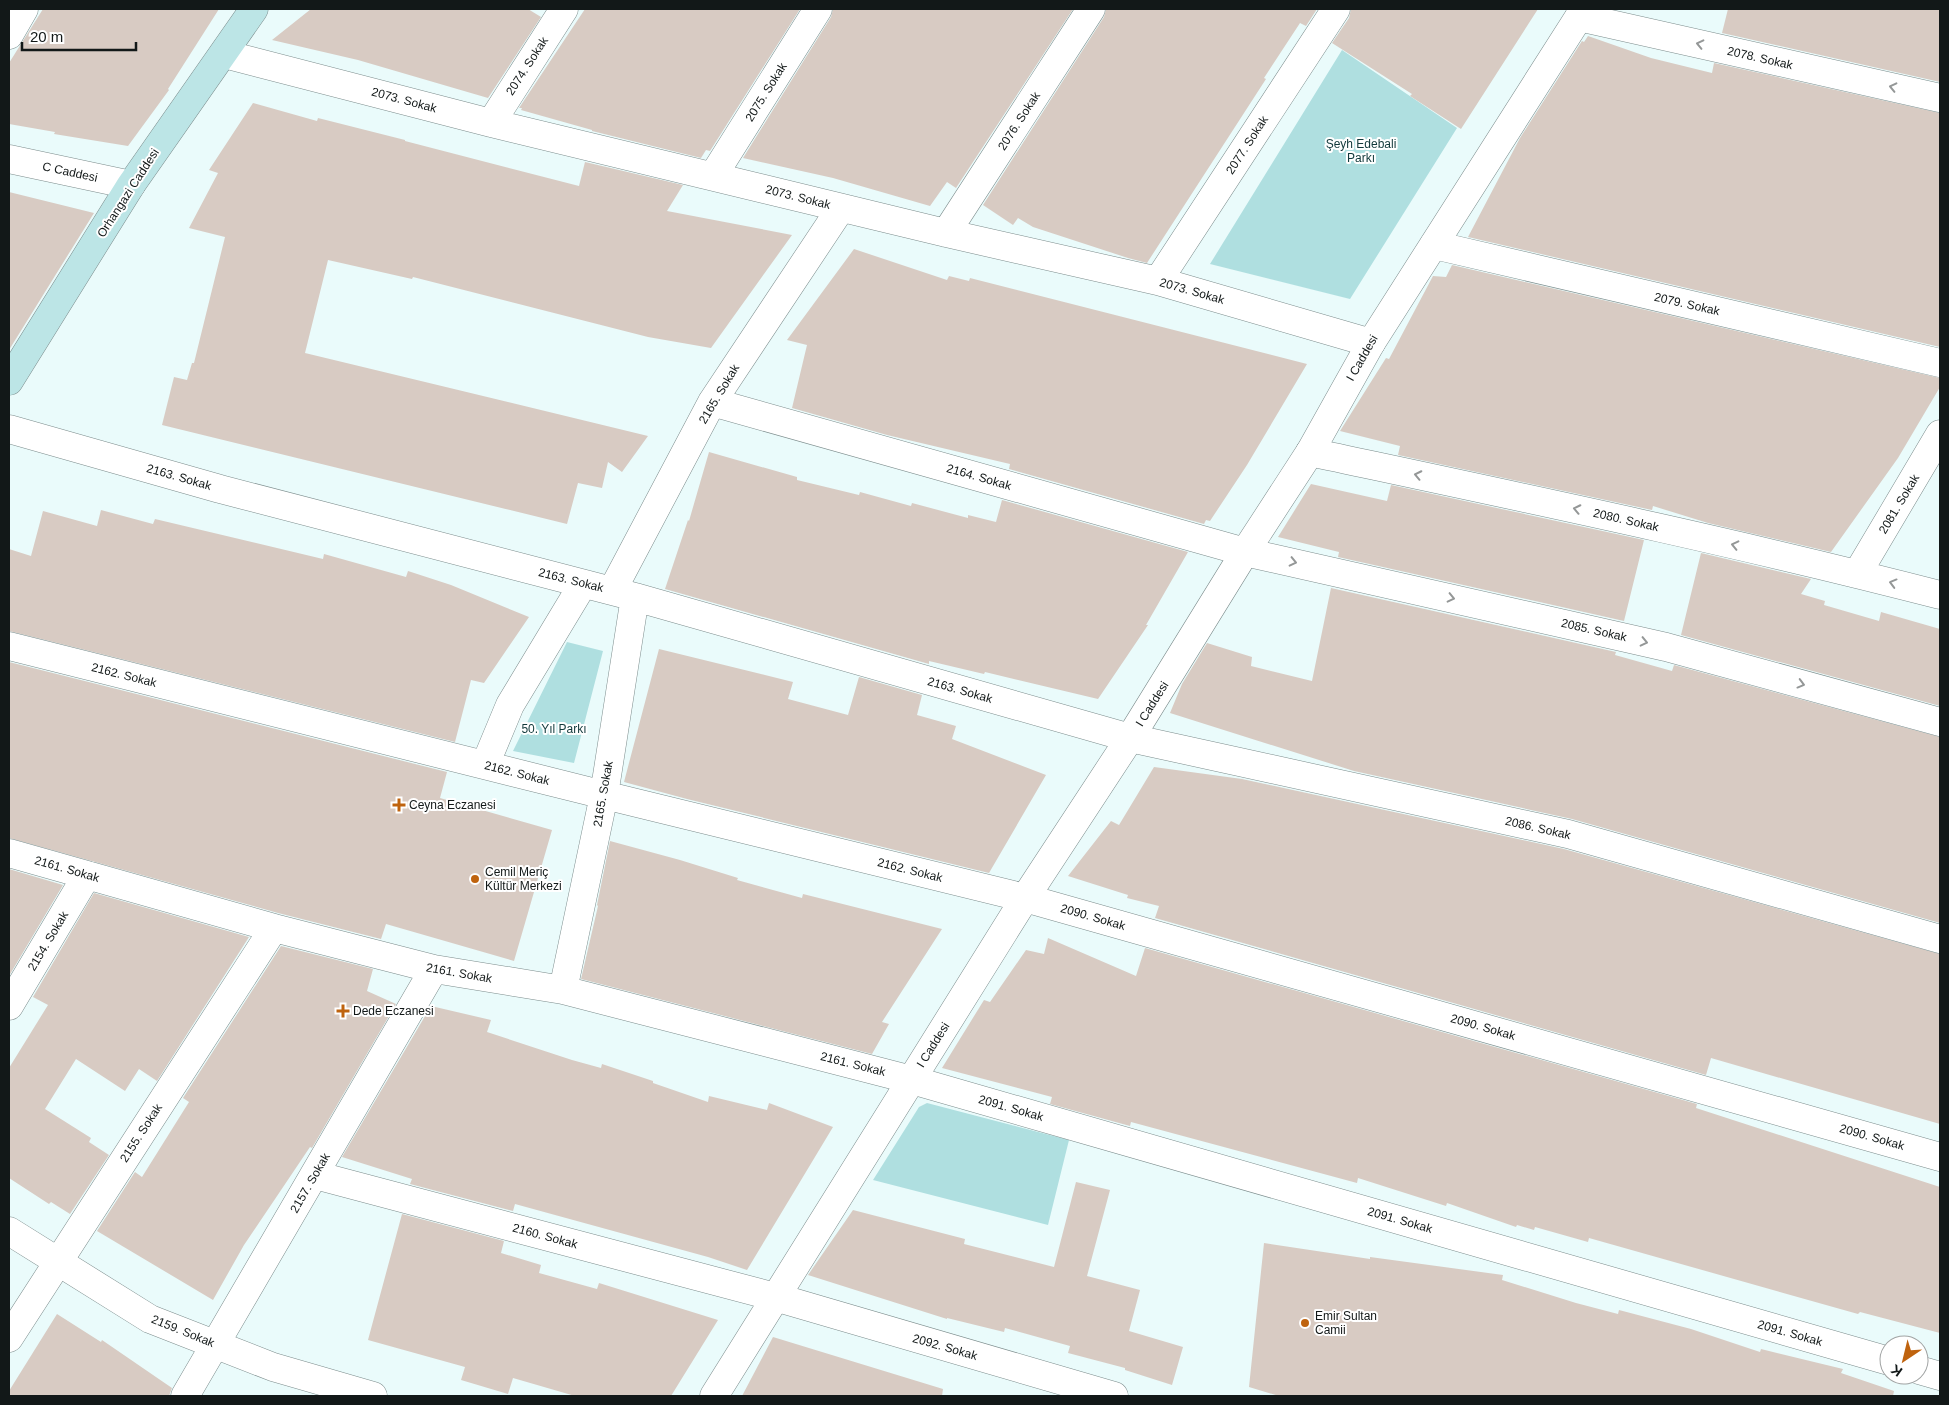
<svg xmlns="http://www.w3.org/2000/svg" width="1949" height="1405" font-family="Arial,sans-serif">
	<rect width="100%" height="100%" fill="#eafbfb"/>
	<path fill="#afdfe0" d="M1342 50 1457 128 1350 299 1210 264Z
		M567 642 603 651 574 763 513 751Z
		M927 1103 1069 1140 1048 1225 873 1180 919 1107Z"/>
	<path fill="#d8cbc3" d="M43 9H219L168 89 169 90 128 146 54 134 55 132 9 124V63Z
		M311 9H528L541 17 488 98 358 60 272 40Z
		M585 9H800L710 151 706 150 701 158 592 131V130L521 110 522 108H519Z
		M833 9H1073L956 188 947 182 930 206 833 178 743 158 831 17Z
		M1106 9H1317L1306 26 1300 23 1264 78 1266 79 1147 263 1128 258 1033 227 1018 218 1013 225 983 205 1104 17Z
		M1351 9H1538L1461 129 1410 96 1412 94 1332 43 1349 18Z
		M1728 9H1940V82L1722 33Z
		M1588 36 1651 58 1712 73 1714 63 1940 113V347L1468 237 1520 138 1582 41 1584 42Z
		M253 103 317 121 318 118 405 140V141L579 186 585 162 683 185 667 211 792 235 711 348 648 337 413 277 412 279 328 260 305 353 648 436 622 472 608 462 602 488 578 483 567 524 162 425 174 377 187 380 192 363H194L225 237 189 228 218 173 209 170Z
		M9 192 94 213 9 350Z
		M854 249 947 280 949 276 969 281 970 278 1307 364 1247 465 1210 521 1206 520 1204 524 1009 469 1010 464 887 435 792 408 807 345 787 340Z
		M1452 265 1940 378V387L1898 458 1831 552 1708 523 1653 506 1652 510 1398 455 1400 446 1340 431 1386 358 1389 359 1433 276 1446 277Z
		M709 452 797 477V480L859 495 860 492 911 506 912 503 968 518V515L996 522 1002 500 1188 552 1146 625H1148L1098 699 985 672 984 674 929 661V664L665 589 688 520 689 521Z
		M1311 484 1387 501 1391 485 1644 540 1624 621 1338 557 1339 552 1278 537Z
		M101 510 153 524 155 519 323 559 324 554 406 577 408 571 451 585 529 617 484 683 471 680 455 742 9 631V549L31 556 43 511 97 526Z
		M1701 553 1811 579 1801 594 1825 601 1824 605 1879 621 1881 612 1940 629V706L1681 635Z
		M1331 588 1616 652 1615 655 1672 671 1674 665 1940 737V923L1572 819 1354 771 1170 713 1182 684 1207 643 1252 657 1251 666 1312 681Z
		M659 649 793 682 788 699 848 715 859 677 922 695 917 715 956 726 952 739 1046 775 989 873 687 799 624 782Z
		M9 662 447 772 440 798 552 830 514 961 386 924 381 939 278 913 9 838Z
		M1154 767 1242 779 1564 849 1940 954V1124L1711 1058 1706 1075 1155 918 1159 906 1127 898 1128 895 1068 876 1111 821 1119 825Z
		M610 841 680 860 738 878 737 880 802 898 803 894 942 929 882 1022 889 1024 872 1054 581 979 598 906 597 905Z
		M9 869 63 885 9 976Z
		M94 893 249 937 157 1081 139 1069 125 1091 76 1059 45 1109 91 1138 89 1142 109 1155 70 1214 51 1202 49 1204 9 1178V1068L48 1005 33 997Z
		M1048 938 1136 976 1145 948 1697 1104 1696 1108 1940 1187V1333L1860 1312 1858 1314 1589 1238 1588 1242 1535 1227 1534 1230 1517 1225 1516 1227 1447 1203 1446 1206 1358 1178 1357 1183 1131 1122 1130 1126 1050 1104 1052 1097 942 1068 984 1000 990 1002 1026 950 1044 954Z
		M281 946 373 969 367 991 396 1004 312 1148 310 1147 244 1245 213 1300 97 1231 135 1172 142 1177 189 1102 183 1098Z
		M431 1006 491 1020 487 1032 572 1060 601 1068 602 1064 653 1081V1083L708 1102 709 1096 767 1110 769 1103 833 1127 747 1270 708 1257 515 1204 513 1211 410 1184 412 1179 342 1157Z
		M1076 1182 1110 1190 1087 1276 1140 1290 1129 1331 1183 1347 1172 1385 1125 1370V1368L1068 1353 1070 1346 1005 1328 1004 1332 947 1318V1319L808 1275 853 1210 965 1239 964 1244 1054 1267Z
		M402 1214 504 1241 501 1253 541 1265 539 1273 597 1289 599 1283 718 1320 671 1396H575L513 1378 508 1394 461 1380 465 1367 368 1340Z
		M1264 1243 1370 1259V1257L1503 1275 1502 1280 1576 1303 1618 1314 1619 1310 1691 1329 1760 1352 1761 1349 1843 1369 1841 1373 1894 1391 1893 1396H1279L1249 1387Z
		M57 1314 101 1342 102 1340 172 1388 169 1396H9V1391Z
		M773 1337 943 1389 942 1396H742Z"/>
	<g fill="none" stroke-linecap="round" stroke-linejoin="round">
		<defs>
			<path id="minor" d="M1579 17 1940 98
				M9 35 24 9
				M224 54 491 123 946 233 1158 281 1371 343
				M491 123 564 9
				M713 176 818 9
				M946 233 1091 9
				M1434 245 1940 363
				M1158 281 1336 9
				M712 402 1245 552 1666 647 1940 722
				M9 429 220 489 635 597 1130 738 1568 834 1940 939
				M1310 452C1520 497 1731 541 1940 595
				M1857 574 1940 434
				M612 591 712 402 841 208
				M9 646 604 795 1025 898 1940 1157
				M485 765 510 705 583 584
				M9 853 274 928 434 969 563 990 912 1080 1889 1361
				M563 990 604 795 635 597
				M9 1006 87 875
				M315 1175 775 1297 1114 1396
				M9 1338 274 928
				M1919 1370 1940 1376
				M185 1396 434 969"/>
			<path id="tertiary" d="M9 159 131 185
				M9 1231 150 1319 273 1367 373 1396
				M714 1396 1025 898 1130 738 1245 552 1310 452 1371 343 1584 9"/>
			<path id="secondary" d="M9 381 131 185 254 9"/>
		</defs>
		<use href="#minor" stroke="#7c8c8c" stroke-width="29"/>
		<use href="#tertiary" stroke="#7c8c8c" stroke-width="29"/>
		<use href="#secondary" stroke="#7c8c8c" stroke-width="29"/>
		<use href="#minor" stroke="#fff" stroke-width="28"/>
		<use href="#tertiary" stroke="#fff" stroke-width="28"/>
		<use href="#secondary" stroke="#bce5e6" stroke-width="28"/>
	</g>
	<defs><path id="oneway-chevron" d="M-2-3.5L2.5 0L-2 3.5" fill="none" stroke-width="1.6" stroke-linecap="round" stroke-linejoin="round" transform="scale(1.25)"/></defs>
	<g stroke="#949797">
		<use href="#oneway-chevron" transform="translate(1700 44) rotate(-167)"/>
		<use href="#oneway-chevron" transform="translate(1893 87) rotate(-167)"/>
		<use href="#oneway-chevron" transform="translate(1418 475) rotate(-168)"/>
		<use href="#oneway-chevron" transform="translate(1577 509) rotate(-168)"/>
		<use href="#oneway-chevron" transform="translate(1735 545) rotate(-167)"/>
		<use href="#oneway-chevron" transform="translate(1293 562) rotate(13)"/>
		<use href="#oneway-chevron" transform="translate(1893 583) rotate(-165)"/>
		<use href="#oneway-chevron" transform="translate(1451 598) rotate(13)"/>
		<use href="#oneway-chevron" transform="translate(1644 642) rotate(13)"/>
		<use href="#oneway-chevron" transform="translate(1801 684) rotate(15)"/>
	</g>
	<g fill="#bf630e" stroke="#fff" stroke-width="2">
		<path d="M396.5 797.5h5v5h5v5h-5v5h-5v-5h-5v-5h5z"/>
		<circle cx="475" cy="879" r="5"/>
		<path d="M340.5 1003.5h5v5h5v5h-5v5h-5v-5h-5v-5h5z"/>
		<circle cx="1305" cy="1323" r="5"/>
	</g>
	<g text-anchor="middle" stroke-width="4" stroke-linejoin="round" paint-order="stroke">
		<g font-size="12" fill="#121818" stroke="#fff">
			<text transform="translate(1760 58) rotate(13)" y="4">2078. Sokak</text>
			<text transform="translate(527 66) rotate(-57)" y="4">2074. Sokak</text>
			<text transform="translate(766 92) rotate(-58)" y="4">2075. Sokak</text>
			<text transform="translate(404 100) rotate(15)" y="4">2073. Sokak</text>
			<text transform="translate(1019 121) rotate(-57)" y="4">2076. Sokak</text>
			<text transform="translate(1247 145) rotate(-57)" y="4">2077. Sokak</text>
			<text transform="translate(70 172) rotate(12)" y="4">C Caddesi</text>
			<text transform="translate(128 193) rotate(-57)" y="4">Orhangazi Caddesi</text>
			<text transform="translate(798 197) rotate(14)" y="4">2073. Sokak</text>
			<text transform="translate(1192 291) rotate(16)" y="4">2073. Sokak</text>
			<text transform="translate(1687 304) rotate(13)" y="4">2079. Sokak</text>
			<text transform="translate(1362 358) rotate(-60)" y="4">I Caddesi</text>
			<text transform="translate(719 394) rotate(-59)" y="4">2165. Sokak</text>
			<text transform="translate(179 477) rotate(16)" y="4">2163. Sokak</text>
			<text transform="translate(979 477) rotate(16)" y="4">2164. Sokak</text>
			<text transform="translate(1899 504) rotate(-59)" y="4">2081. Sokak</text>
			<text transform="translate(1626 520) rotate(13)" y="4">2080. Sokak</text>
			<text transform="translate(571 580) rotate(14)" y="4">2163. Sokak</text>
			<text transform="translate(1594 630) rotate(13)" y="4">2085. Sokak</text>
			<text transform="translate(124 675) rotate(14)" y="4">2162. Sokak</text>
			<text transform="translate(960 690) rotate(16)" y="4">2163. Sokak</text>
			<text transform="translate(1152 704) rotate(-58)" y="4">I Caddesi</text>
			<text transform="translate(517 773) rotate(14)" y="4">2162. Sokak</text>
			<text transform="translate(603 794) rotate(-80)" y="4">2165. Sokak</text>
			<text transform="translate(1538 828) rotate(13)" y="4">2086. Sokak</text>
			<text transform="translate(67 869) rotate(16)" y="4">2161. Sokak</text>
			<text transform="translate(910 870) rotate(14)" y="4">2162. Sokak</text>
			<text transform="translate(1093 917) rotate(16)" y="4">2090. Sokak</text>
			<text transform="translate(48 941) rotate(-59)" y="4">2154. Sokak</text>
			<text transform="translate(459 973) rotate(10)" y="4">2161. Sokak</text>
			<text transform="translate(1483 1027) rotate(16)" y="4">2090. Sokak</text>
			<text transform="translate(933 1045) rotate(-58)" y="4">I Caddesi</text>
			<text transform="translate(853 1064) rotate(14)" y="4">2161. Sokak</text>
			<text transform="translate(1011 1108) rotate(16)" y="4">2091. Sokak</text>
			<text transform="translate(141 1133) rotate(-57)" y="4">2155. Sokak</text>
			<text transform="translate(1872 1137) rotate(16)" y="4">2090. Sokak</text>
			<text transform="translate(310 1183) rotate(-60)" y="4">2157. Sokak</text>
			<text transform="translate(1400 1220) rotate(16)" y="4">2091. Sokak</text>
			<text transform="translate(545 1236) rotate(15)" y="4">2160. Sokak</text>
			<text transform="translate(183 1331) rotate(22)" y="4">2159. Sokak</text>
			<text transform="translate(1790 1333) rotate(16)" y="4">2091. Sokak</text>
			<text transform="translate(945 1347) rotate(16)" y="4">2092. Sokak</text>
		</g>
		<g font-size="12" fill="#12393b" stroke="#fff">
			<text x="1361" y="148">Şeyh Edebali<tspan x="1361" dy="14">Parkı</tspan></text>
			<text x="554" y="733">50. Yıl Parkı</text>
		</g>
		<g font-size="12" fill="#121818" stroke="#fff" text-anchor="start">
			<text x="409" y="809">Ceyna Eczanesi</text>
			<text x="485" y="876">Cemil Meriç<tspan x="485" dy="14">Kültür Merkezi</tspan></text>
			<text x="353" y="1015">Dede Eczanesi</text>
			<text x="1315" y="1320">Emir Sultan<tspan x="1315" dy="14">Camii</tspan></text>
		</g>
	</g>
	<rect width="1949" height="1405" fill="none" stroke="#121818" stroke-width="20"/>
	<g transform="translate(1904 1360) rotate(215)"><circle r="24" fill="#ffffff" stroke="#a0a3a3"/>
	<path d="M0-4L9 19L0 12L-9 19Z" fill="#bf630e"/>
	<text y="-8" font-size="14" font-weight="bold" text-anchor="middle" fill="#121818">K</text>
	</g>
	<path d="M22 42v8h114v-8" fill="none" stroke="#121818" stroke-width="2.5"/>
	<text x="30" y="42" font-size="15" fill="#121818" stroke="#ffffff" stroke-width="4" paint-order="stroke">20 m</text>
</svg>
